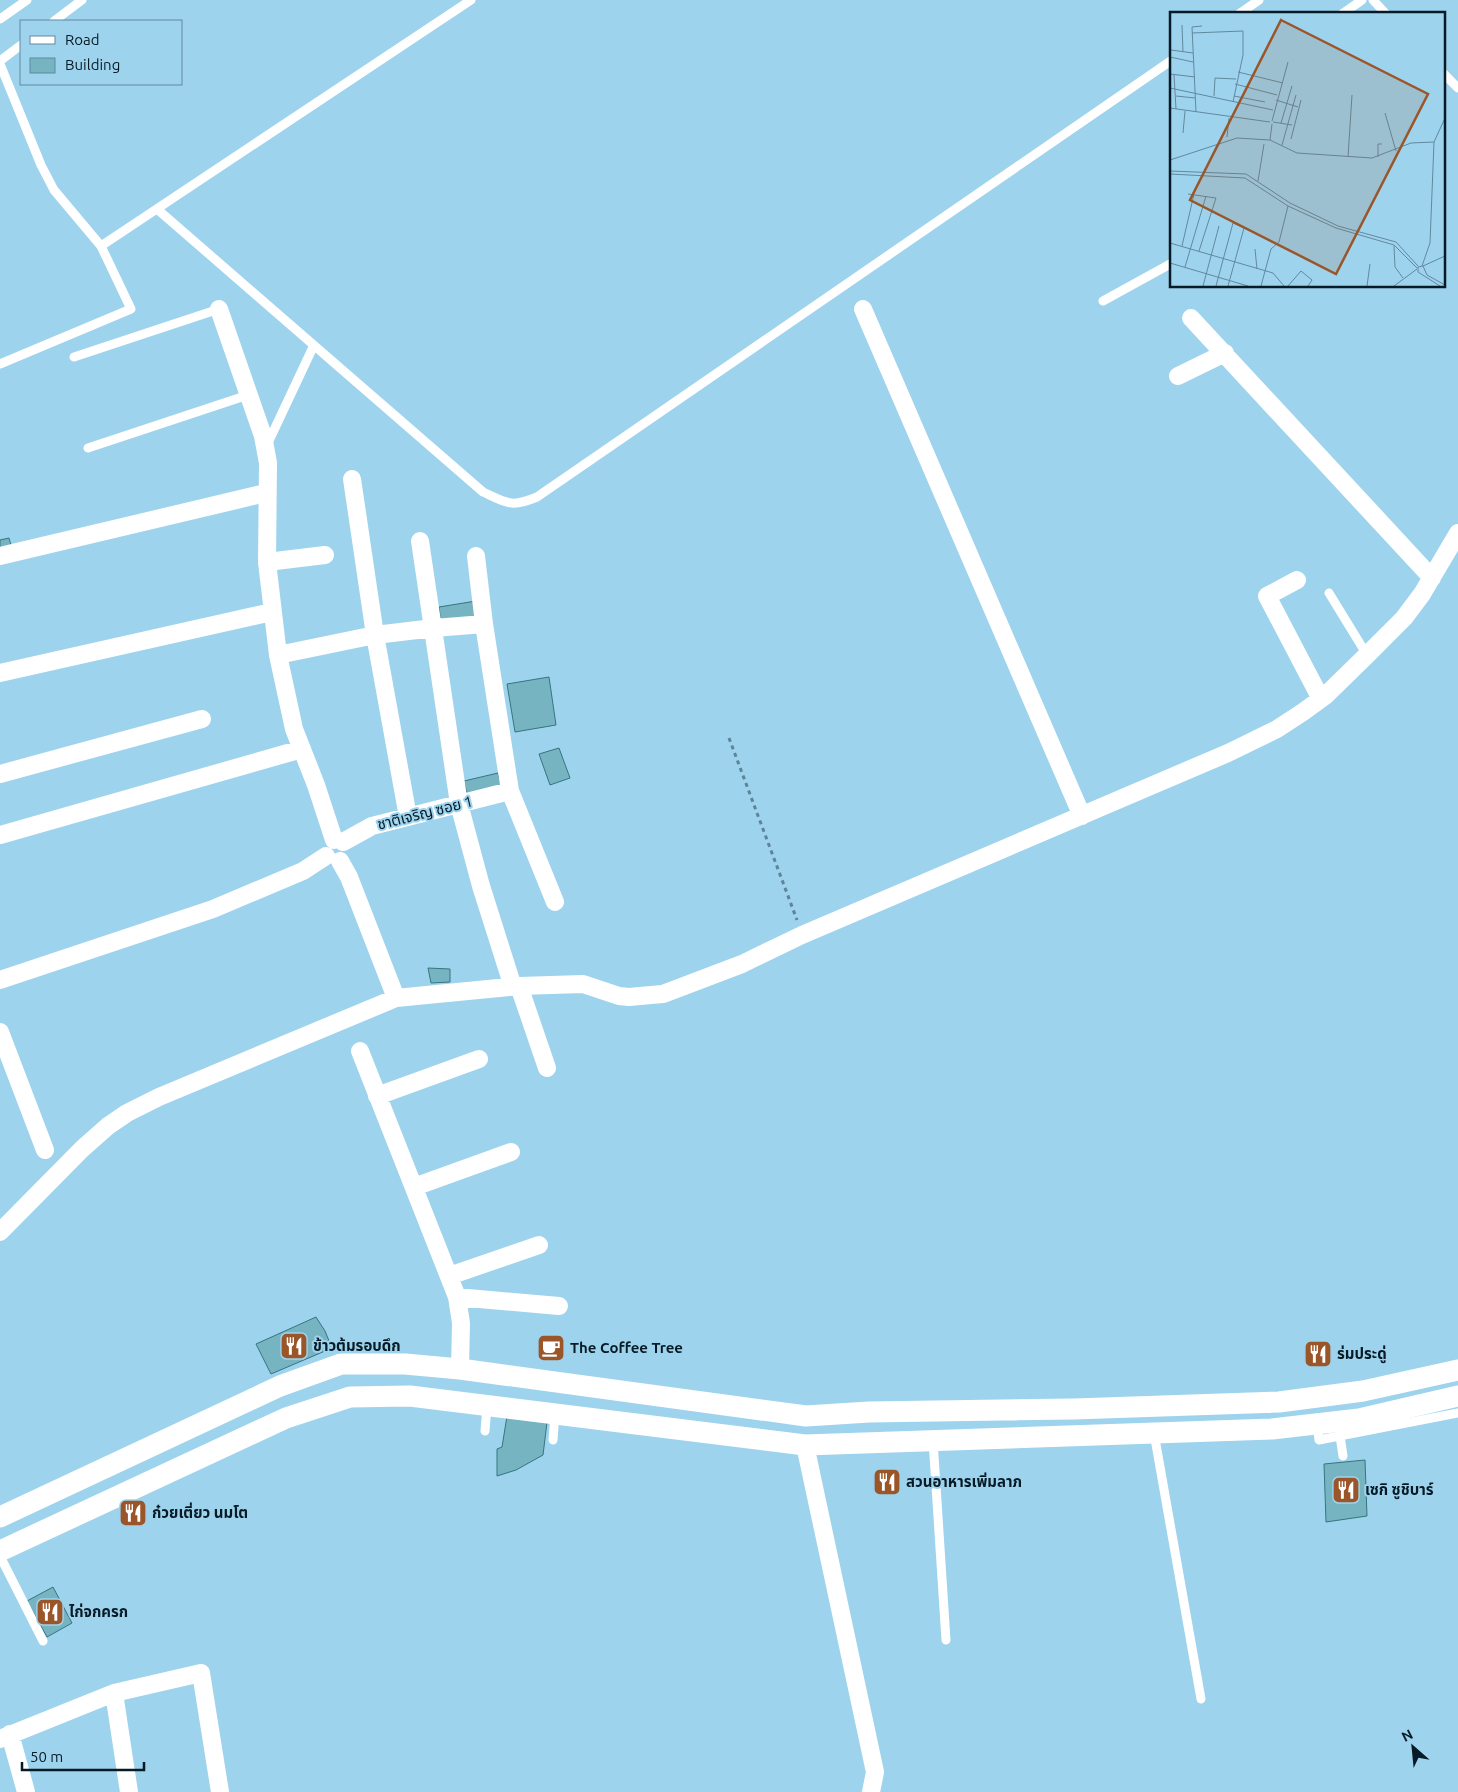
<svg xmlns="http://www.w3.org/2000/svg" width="1458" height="1792" font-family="Ubuntu,'Noto Sans Thai',sans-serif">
	<rect width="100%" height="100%" fill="#9ed3ee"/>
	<path fill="#75b4c0" stroke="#367480" d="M9 538 12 549 0 552V540Z
		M476 601 478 618 441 624 439 607Z
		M549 677 556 725 515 732 507 684Z
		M559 748 570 778 550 785 539 754Z
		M498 773 501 786 467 794 464 781Z
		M428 968 450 969V982L431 983Z
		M316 1317 325 1331 332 1348 271 1374 256 1344Z
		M508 1410 548 1414 543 1455 516 1470 497 1476V1449L502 1447Z
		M1365 1460 1367 1516 1326 1522 1324 1464Z
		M53 1587 72 1623 47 1637 27 1601Z"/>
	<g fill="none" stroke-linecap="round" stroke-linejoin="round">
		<path stroke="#5d8498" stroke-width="3" stroke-dasharray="4 4" stroke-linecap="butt" d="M729 738 797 920"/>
		<path stroke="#fff" stroke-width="9" d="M1373 0 1386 14
			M1239 14 1259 0
			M1342 14 1362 0
			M0 19 27 0
			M54 21 82 0
			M0 61 21 45
			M0 64 41 165 54 190 101 246 131 309 0 364
			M1444 74 1458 88
			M157 209 483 492C507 503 511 508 537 497L1172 60
			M101 246 471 0
			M1103 301 1172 263
			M74 357 219 309
			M267 445 314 345
			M88 448 248 395
			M1329 593 1367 655
			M1317 1424 1319 1440 1458 1413
			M485 1431 487 1406
			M1154 1433 1201 1699
			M1340 1436 1343 1456
			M553 1440 555 1414
			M933 1440 946 1640
			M0 1556 43 1641"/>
		<path stroke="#fff" stroke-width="18" d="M219 309 263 436 268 463 267 562 278 655 294 729 316 785 334 840
			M863 309 1082 816
			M1191 318 1432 578
			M1178 376 1225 353
			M352 479 375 635 408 817
			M420 541 459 804 481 886 513 987
			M0 556 266 493
			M476 556 484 624 510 791 555 902
			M267 562 325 555
			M1297 580 1267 596 1321 699
			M278 655 375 635 434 628 484 624
			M0 673 272 612
			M0 774 202 719
			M0 835 302 749
			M343 842 372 826 510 791
			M340 861 349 877 396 998
			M0 980 213 909 303 871 326 856
			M519 986 547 1068
			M0 1032 45 1150
			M360 1051 457 1297 461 1323 460 1369
			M377 1096 479 1059
			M414 1187 511 1152
			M0 1232 82 1149 108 1126 127 1113 159 1097 396 998 519 986 583 984 619 996 629 997 651 995 663 994 742 964 802 935 1228 753 1277 729 1303 712 1325 696 1367 655 1404 618 1422 594 1458 533
			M449 1276 539 1245
			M457 1297 559 1306
			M805 1445 875 1772 871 1792
			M114 1693 129 1792
			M10 1734 26 1792
			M0 1739 114 1693 201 1673 220 1792"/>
		<path stroke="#fff" stroke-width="21" d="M0 1517 280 1386 341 1364H405L460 1369 806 1416 869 1412 1074 1409 1279 1402 1363 1391 1458 1370
			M0 1551 286 1418 350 1397 410 1396 805 1445 1272 1429 1359 1419 1458 1396"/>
	</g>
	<defs>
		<symbol id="restaurant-square" viewBox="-11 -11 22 22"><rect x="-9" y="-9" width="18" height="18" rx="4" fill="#9a5629" stroke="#9ed3ee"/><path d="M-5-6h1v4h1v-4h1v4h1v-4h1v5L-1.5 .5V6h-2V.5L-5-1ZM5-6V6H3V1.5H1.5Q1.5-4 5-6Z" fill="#fff"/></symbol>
		<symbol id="cafe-square" viewBox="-11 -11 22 22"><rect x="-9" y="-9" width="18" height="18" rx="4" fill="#9a5629" stroke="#9ed3ee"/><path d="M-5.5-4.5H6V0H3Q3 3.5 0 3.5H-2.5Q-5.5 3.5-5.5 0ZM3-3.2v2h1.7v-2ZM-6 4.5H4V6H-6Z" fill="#fff"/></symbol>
	</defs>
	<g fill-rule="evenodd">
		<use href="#restaurant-square" x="278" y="1330" width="32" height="32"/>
		<use href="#cafe-square" x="535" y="1332" width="32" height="32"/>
		<use href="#restaurant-square" x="1302" y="1338" width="32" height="32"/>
		<use href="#restaurant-square" x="871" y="1466" width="32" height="32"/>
		<use href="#restaurant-square" x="1330" y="1474" width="32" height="32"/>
		<use href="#restaurant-square" x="117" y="1497" width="32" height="32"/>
		<use href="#restaurant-square" x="34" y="1596" width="32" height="32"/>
	</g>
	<g text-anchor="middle" stroke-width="4" stroke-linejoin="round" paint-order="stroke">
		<g font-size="15" fill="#061b25" stroke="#9ed3ee">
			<text transform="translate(425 813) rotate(-14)" y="5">ชาติเจริญ ซอย 1</text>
		</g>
		<g font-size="15" font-weight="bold" fill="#061b25" stroke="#9ed3ee" text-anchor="start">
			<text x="313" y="1351">ข้าวต้มรอบดึก</text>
			<text x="570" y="1353">The Coffee Tree</text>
			<text x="1337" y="1359">ร่มประดู่</text>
			<text x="906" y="1487">สวนอาหารเพิ่มลาภ</text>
			<text x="1365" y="1495">เซกิ ซูชิบาร์</text>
			<text x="152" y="1518">ก๋วยเตี่ยว นมโต</text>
			<text x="69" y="1617">ไก่จกครก</text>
		</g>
	</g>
	<g transform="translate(1170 12)">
		<rect width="275" height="275" fill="#9ed3ee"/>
		<path fill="none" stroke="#61899e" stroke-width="1" d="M12 13 13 40M22 21 73 19V43L63 90M1 38 23 41M0 45 23 50M68 60 113 71M0 62 25 65M4 63 6 97M65 72 107 83M0 76 103 98M6 84 25 86M44 84 45 66 66 67M64 84 95 90M106 88 128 95M0 96 100 110M26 100 22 15 32 14M215 101 226 139M102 109 118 50M103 110 122 113M111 111 122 74M13 121 15 99M57 125 59 106M121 127 131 88M100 128 102 112M112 133 126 83M178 145 182 83M208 145V132H212M0 148 67 126 100 128 127 141 202 146 241 131 264 130M0 159 76 162 120 191 168 214 226 230 248 254M0 162 75 166 118 194 166 216 224 233 247 256M88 169 94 132M18 182 46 186 29 239M0 231 103 261 114 274M12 234 24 182M224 234 225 255 233 266M85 237 87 257M0 251 78 274M252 254 260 231 264 130 275 106M253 254 275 244M15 255 36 184M33 274 49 214M46 274 63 211 74 216 58 274M91 274 101 237 109 230 118 194M118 274 131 259 142 268 138 274M197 274 200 252M224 274 247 257M270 274 248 260V255L253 254 257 263 275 273"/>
		<path fill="#9a5629" fill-opacity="0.15" stroke="#9a5629" stroke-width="2.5" d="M111 8 258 82 166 262 20 188Z"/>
		<rect width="275" height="275" fill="none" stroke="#061b25" stroke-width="2.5"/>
	</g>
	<rect x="20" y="20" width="162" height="65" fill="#9ed3ee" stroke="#61899e"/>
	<rect x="30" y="36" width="25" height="8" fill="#ffffff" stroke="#61899e"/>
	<text x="65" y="45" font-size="15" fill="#061b25">Road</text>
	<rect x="30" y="58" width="25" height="15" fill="#75b4c0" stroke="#61899e"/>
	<text x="65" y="70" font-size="15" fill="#061b25">Building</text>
	<g transform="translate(1413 1747) rotate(333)" stroke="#9ed3ee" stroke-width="4" paint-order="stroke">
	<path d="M0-4L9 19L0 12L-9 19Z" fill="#061b25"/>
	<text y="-8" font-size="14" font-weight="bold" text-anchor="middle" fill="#061b25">N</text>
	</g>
	<path d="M22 1762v8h122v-8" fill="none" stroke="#061b25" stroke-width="2.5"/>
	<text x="30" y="1762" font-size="15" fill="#061b25" stroke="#9ed3ee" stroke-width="4" paint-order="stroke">50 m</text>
</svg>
